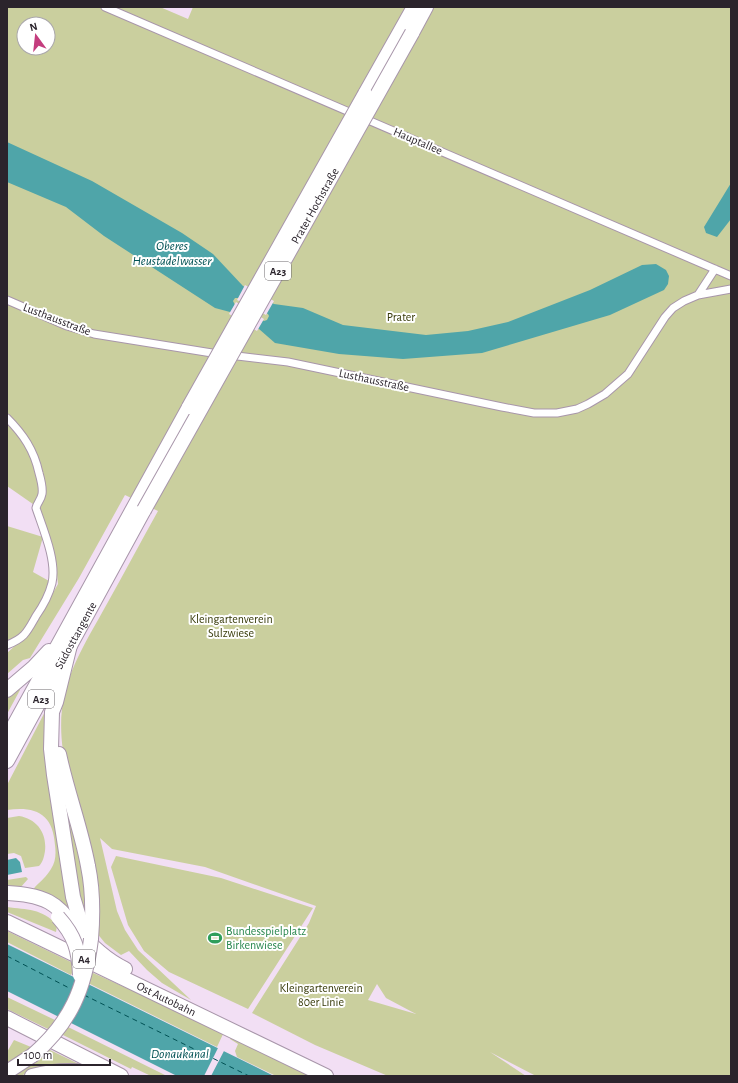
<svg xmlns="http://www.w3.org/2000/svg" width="738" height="1083" font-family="'Alegreya Sans',sans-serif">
	<rect width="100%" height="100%" fill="#f2dff4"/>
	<path fill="#cacf9e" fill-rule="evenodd" d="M7 7H160L188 19 193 7H731V1076H536L490 1052 526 1076H388L315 1045 252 1013 309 923 316 906 205 867 112 849 100 838 117 911 125 930 138 950 191 1000 162 983 147 970 129 951 121 955 105 943 96 932 63 751C54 688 79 655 108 602 125 572 141 541 158 511L125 495 79 578 30 658 23 660 7 674V653L18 643 46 605 58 584 55 556 40 509 7 486ZM24 24H48V48H24ZM377 984 386 998 416 1014 368 1000Z
		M7 526 43 537 33 572 49 581 46 595 21 636 7 642Z
		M19 688 20 690 7 714V696Z
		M49 704 72 913 33 890 35 887C40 882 47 876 51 869 56 862 56 853 55 845 53 814 36 806 7 810V785Z
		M54 754 83 871 87 920 83 921Z
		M19 816C37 819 47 833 45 851 44 857 43 862 39 866L25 868 21 856 14 853 7 854V818Z
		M116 856 221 878 313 908 248 1009 169 972 144 951 128 925 111 867Z
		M26 877 28 879 20 888 7 887V880Z
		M7 907C27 910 42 908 57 925L56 932 7 912Z
		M7 931 73 963 74 969 71 975 7 942Z
		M91 972 224 1032 217 1047 88 983Z
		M7 997 55 1020 48 1029 7 1009Z
		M64 1025 167 1076H151L132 1067 131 1069 61 1034Z
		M232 1036 315 1076H276L237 1057 235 1051 238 1044 230 1039Z
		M14 1040 31 1047 7 1064V1052Z
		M48 1049 87 1068 37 1071 19 1076H8Z"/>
	<path fill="#4fa5a9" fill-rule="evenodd" d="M7 142 92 181 182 233 213 254 243 286 274 304 303 308 343 325 426 335 468 331 508 322 590 290 642 265 656 264 666 270 669 276 668 284 664 290 610 315 482 353 403 359 339 354 275 343 259 329 230 312 215 308 104 236 66 207 7 182ZM235 298H239L268 314 269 316 267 320 264 321 235 305 233 301Z
		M731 183V219L717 237 706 233 704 227Z
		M16 858 20 862 22 872 7 875V860Z
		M7 944 274 1076H177L7 991Z"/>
	<path fill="#f2dff4" d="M245 285 274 301 266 315 237 300Z
		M236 302 264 319 257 331 229 314Z
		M219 1046 225 1049 211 1076H204Z"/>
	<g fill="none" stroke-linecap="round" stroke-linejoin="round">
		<path stroke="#005154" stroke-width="1" stroke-dasharray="5 4" stroke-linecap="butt" d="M7 956 73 990
			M84 995 249 1076"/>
		<defs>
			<path id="minor" d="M105 7 731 276
				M698 295 715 269
				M7 300 67 326 94 334 212 353 288 362 502 407 534 413H557L577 409 588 404 605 394 628 374 665 317 673 308 684 301 698 295 731 289
				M7 418C23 434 34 450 39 473 41 480 43 488 42 494 41 500 37 503 36 508 43 529 57 561 52 583 49 595 43 606 36 616 27 632 25 638 7 645"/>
			<g id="motorway">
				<path d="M412 33 426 7"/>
				<path d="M365 94 414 7"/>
				<path d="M70 645 56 702 52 712 51 749 54 775 73 897 79 917 90 943"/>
				<path d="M7 690 34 667 49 651"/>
				<path d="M7 738 189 407"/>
				<path d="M59 754C67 792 81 828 88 866 93 890 93 915 91 939"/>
				<path id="s1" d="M7 761 144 510"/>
				<path d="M7 893C21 894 36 895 49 902 62 909 68 920 77 930 92 946 106 960 125 969"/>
				<path id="s2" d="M7 922 326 1076"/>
				<path d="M7 1018 121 1076"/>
				<path d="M7 1072 33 1055"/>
				<path d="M32 1076C55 1070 80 1069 104 1076"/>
			</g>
		</defs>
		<use href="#minor" stroke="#a896aa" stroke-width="9"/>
		<use href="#motorway" stroke="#a896aa" stroke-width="16"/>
		<use href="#minor" stroke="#fff" stroke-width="7"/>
		<use href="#motorway" stroke="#fff" stroke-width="14"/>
		<defs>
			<g id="motorway-bridge">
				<path d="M189 407 365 94"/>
				<path id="s3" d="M144 510 412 33"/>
				<path d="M58 917C75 936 79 950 80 975"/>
				<path d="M33 1055C71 1022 85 988 91 939"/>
			</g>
		</defs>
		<use href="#motorway-bridge" stroke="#a896aa" stroke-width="16" stroke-linecap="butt"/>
		<use href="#motorway-bridge" stroke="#fff" stroke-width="14"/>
	</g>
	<defs>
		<symbol id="stadium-bare" viewBox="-9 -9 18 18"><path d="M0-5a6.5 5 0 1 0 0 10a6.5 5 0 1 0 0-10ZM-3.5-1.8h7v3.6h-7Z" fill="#2e9e5b" stroke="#fff" stroke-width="2.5" paint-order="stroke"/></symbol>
	</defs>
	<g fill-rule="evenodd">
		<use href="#stadium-bare" x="205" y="928" width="20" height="20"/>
	</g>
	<g text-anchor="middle" stroke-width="4" stroke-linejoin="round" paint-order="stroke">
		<g fill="#fff" stroke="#6b666b" stroke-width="1">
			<rect x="265" y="262" width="26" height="18" rx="3"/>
			<rect x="28" y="690" width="26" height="18" rx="3"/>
			<rect x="73" y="950" width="22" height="18" rx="3"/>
		</g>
		<g font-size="11" font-weight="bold" fill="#2b242c">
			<text x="278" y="275">A23</text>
			<text x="41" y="703">A23</text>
			<text x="84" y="963">A4</text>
		</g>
		<g font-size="12" fill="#2b242c" stroke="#fff">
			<text transform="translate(418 141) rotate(23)" y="4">Hauptallee</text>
			<text dy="4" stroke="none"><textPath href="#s3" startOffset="349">Prater Hochstraße</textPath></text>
			<text transform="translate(57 319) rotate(21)" y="4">Lusthausstraße</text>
			<text transform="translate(374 380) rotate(12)" y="4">Lusthausstraße</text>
			<text dy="4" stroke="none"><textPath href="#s1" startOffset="143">Südosttangente</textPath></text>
			<text dy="4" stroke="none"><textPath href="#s2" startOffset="177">Ost Autobahn</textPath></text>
		</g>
		<g font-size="12" fill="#373a09" stroke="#fff">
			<text x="401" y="321">Prater</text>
			<text x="231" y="623">Kleingartenverein<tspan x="231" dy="14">Sulzwiese</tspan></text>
			<text x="321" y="992">Kleingartenverein<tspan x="321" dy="14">80er Linie</tspan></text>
		</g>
		<g font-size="12" fill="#27864d" stroke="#fff" text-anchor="start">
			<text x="226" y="935">Bundesspielplatz<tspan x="226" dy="14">Birkenwiese</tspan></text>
		</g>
		<g font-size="13" font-style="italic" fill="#005154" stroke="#fff">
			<text x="172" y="250">Oberes<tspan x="172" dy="15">Heustadelwasser</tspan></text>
			<text x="180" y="1058">Donaukanal</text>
		</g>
	</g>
	<rect width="738" height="1083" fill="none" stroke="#2b242c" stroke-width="16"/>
	<g transform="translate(36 36) rotate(345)"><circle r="19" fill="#ffffff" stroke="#aaa7ab"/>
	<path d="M0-3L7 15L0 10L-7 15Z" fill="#c43d7e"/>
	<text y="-6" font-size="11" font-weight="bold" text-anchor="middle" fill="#2b242c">N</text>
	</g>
	<path d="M18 1059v6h92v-6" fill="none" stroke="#2b242c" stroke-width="2"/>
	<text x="24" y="1059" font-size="12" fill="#2b242c" stroke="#ffffff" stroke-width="3" paint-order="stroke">100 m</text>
</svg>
